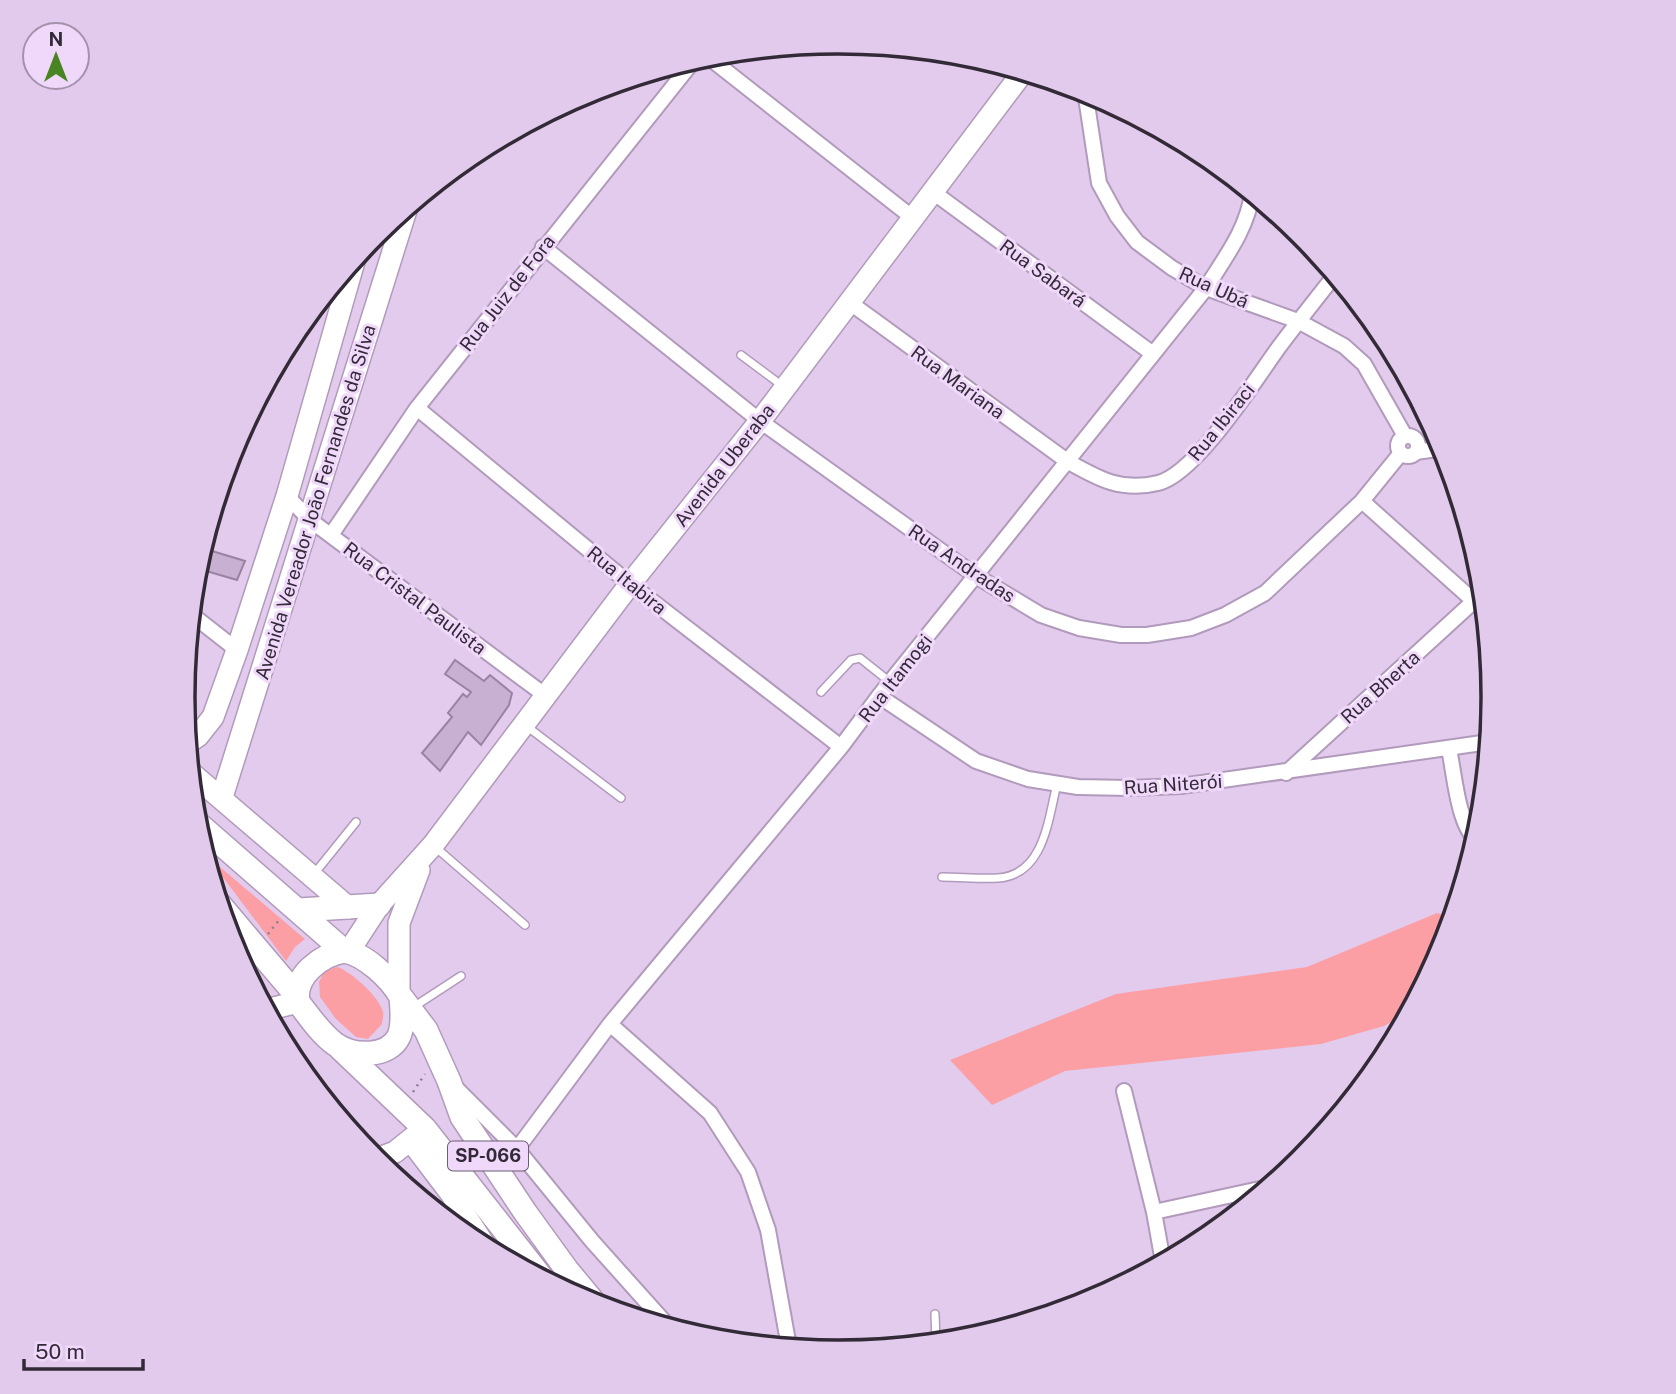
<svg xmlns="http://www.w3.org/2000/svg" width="1676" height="1394" font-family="'Public Sans',sans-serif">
	<rect width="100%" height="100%" fill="#e3cbed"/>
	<path fill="#fc9fa5" d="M207 856 305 939 295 947 286 961Z
		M1437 913 1452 917 1443 948 1409 1012 1384 1026 1321 1044 1065 1071 992 1105 950 1060 1116 994 1307 967Z
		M338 967C352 973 379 996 383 1012 384 1016 382 1020 382 1024L368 1039 356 1037 336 1019 320 997 319 982 325 970Z"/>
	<path fill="#c8b0d2" stroke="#9982a2" stroke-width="2" d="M202 548 245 561 237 580 196 568Z
		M455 660 484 681 490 675 512 693 509 705 481 745 468 732 440 771 422 753 452 717 448 713 463 694 467 697 471 692 445 674Z"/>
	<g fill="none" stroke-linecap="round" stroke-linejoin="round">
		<defs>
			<path id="lane" d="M741 355 784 387
				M821 692 851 660 860 658 890 682
				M525 725 621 798
				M434 846 525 925
				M314 874 356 822
				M942 877C961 877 980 879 998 878 1044 875 1048 820 1057 784
				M412 1008 461 976
				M935 1314 936 1342"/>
			<path id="street" d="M707 56 913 218
				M1085 91 1099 183 1117 216 1137 242 1172 268 1206 288 1298 321 1344 346 1364 364 1405 436
				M933 192 1153 354
				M543 247 760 421 976 576 1041 615 1079 628 1121 635H1147L1191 628 1225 615 1265 593 1362 501 1401 453
				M849 302 1067 461C1099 479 1121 492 1158 483 1196 474 1255 380 1279 347 1297 323 1316 299 1335 275
				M417 408 630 584 841 747
				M1398 446a10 10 0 1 1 20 0a10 10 0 1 1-20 0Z
				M1416 452 1444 448
				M287 496 310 520 546 696
				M1362 501 1485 611
				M331 535 417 408 695 59
				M191 614 237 650
				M879 696 976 761 1028 779 1078 787 1129 788 1181 786 1489 742
				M1449 749C1454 771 1458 826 1476 839
				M1286 773 1473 602
				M610 1024 710 1113 748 1172 768 1230 789 1347
				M456 1088 517 1149 592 1241 669 1327
				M1124 1091 1154 1212 1163 1262
				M517 1149 610 1024 841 747 879 696 1206 288C1224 259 1248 228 1252 193
				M1154 1212 1269 1187"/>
			<path id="secondary" d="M188 743 198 736 213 717 237 650 287 496 355 258
				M190 772 349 908
				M222 797 407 207
				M349 951 379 905 433 845 630 584 760 421 1023 72
				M399 993V923L419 870
				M266 1010 298 1002
				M411 1141 452 1195 487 1249
				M374 1160 395 1152 420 1132"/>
			<path id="primary" d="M195 821 344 951
				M220 905 297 996
				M299 910 379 905
				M344 951C365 954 391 979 401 997 402 1009 404 1024 399 1036 389 1058 353 1057 335 1044 320 1033 309 1016 298 1002 293 975 322 955 344 951Z
				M401 997 426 1030 449 1081 462 1117 525 1212 567 1270 596 1305
				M340 1048 425 1129 541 1277"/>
		</defs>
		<use href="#lane" stroke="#b19abb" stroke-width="10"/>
		<use href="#street" stroke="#b19abb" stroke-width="18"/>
		<use href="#secondary" stroke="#b19abb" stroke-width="24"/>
		<use href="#primary" stroke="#b19abb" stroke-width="26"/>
		<path stroke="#8e7d95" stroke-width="2.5" stroke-dasharray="2 5" stroke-linecap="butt" d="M268 934 279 920
			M413 1092 425 1074"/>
		<use href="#lane" stroke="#fff" stroke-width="7"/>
		<use href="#street" stroke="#fff" stroke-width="14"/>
		<use href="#secondary" stroke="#fff" stroke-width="21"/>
		<use href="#primary" stroke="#fff" stroke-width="23"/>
	</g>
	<g text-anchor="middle" stroke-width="6" stroke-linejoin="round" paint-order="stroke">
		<rect fill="#f0d8fb" stroke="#6c5e72" stroke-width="2" x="448" y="1141.5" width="80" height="29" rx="5"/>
		<g font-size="18" font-weight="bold" fill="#332a37">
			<text x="488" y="1162">SP-066</text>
		</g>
		<g font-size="19" fill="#332a37" stroke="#f0d8fb">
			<text transform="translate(1043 273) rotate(36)" y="7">Rua Sabará</text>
			<text transform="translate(1214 287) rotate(24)" y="7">Rua Ubá</text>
			<text transform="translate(507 293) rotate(-52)" y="7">Rua Juiz de Fora</text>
			<text transform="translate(958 382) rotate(36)" y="7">Rua Mariana</text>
			<text transform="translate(1221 422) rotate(-51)" y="7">Rua Ibiraci</text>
			<text transform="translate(724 465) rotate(-52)" y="7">Avenida Uberaba</text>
			<text transform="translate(315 502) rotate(-73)" y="7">Avenida Vereador João Fernandes da Silva</text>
			<text transform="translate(962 563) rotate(34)" y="7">Rua Andradas</text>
			<text transform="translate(627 580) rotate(39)" y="7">Rua Itabira</text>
			<text transform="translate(415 598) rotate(37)" y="7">Rua Cristal Paulista</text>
			<text transform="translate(895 678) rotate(-52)" y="7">Rua Itamogi</text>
			<text transform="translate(1380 687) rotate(-42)" y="7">Rua Bherta</text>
			<text transform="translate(1173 784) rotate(-4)" y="7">Rua Niterói</text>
		</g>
	</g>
	<path d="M0 0H1676V1394H0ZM195 697a643 643 0 1 1 1286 0a643 643 0 1 1-1286 0Z" fill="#e1caeb" fill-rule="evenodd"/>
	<path fill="none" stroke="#332a37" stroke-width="3.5" d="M195 697a643 643 0 1 1 1286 0a643 643 0 1 1-1286 0Z"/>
	<g transform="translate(56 56)"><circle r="33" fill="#f0d8fb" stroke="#a492ad" stroke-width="2"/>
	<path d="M0-5L12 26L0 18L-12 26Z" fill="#488421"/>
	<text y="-10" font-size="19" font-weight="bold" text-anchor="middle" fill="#332a37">N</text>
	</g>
	<path d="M24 1359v10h119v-10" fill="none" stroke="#332a37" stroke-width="3.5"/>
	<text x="35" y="1359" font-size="21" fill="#332a37" stroke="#f0d8fb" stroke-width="5" paint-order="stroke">50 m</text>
</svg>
